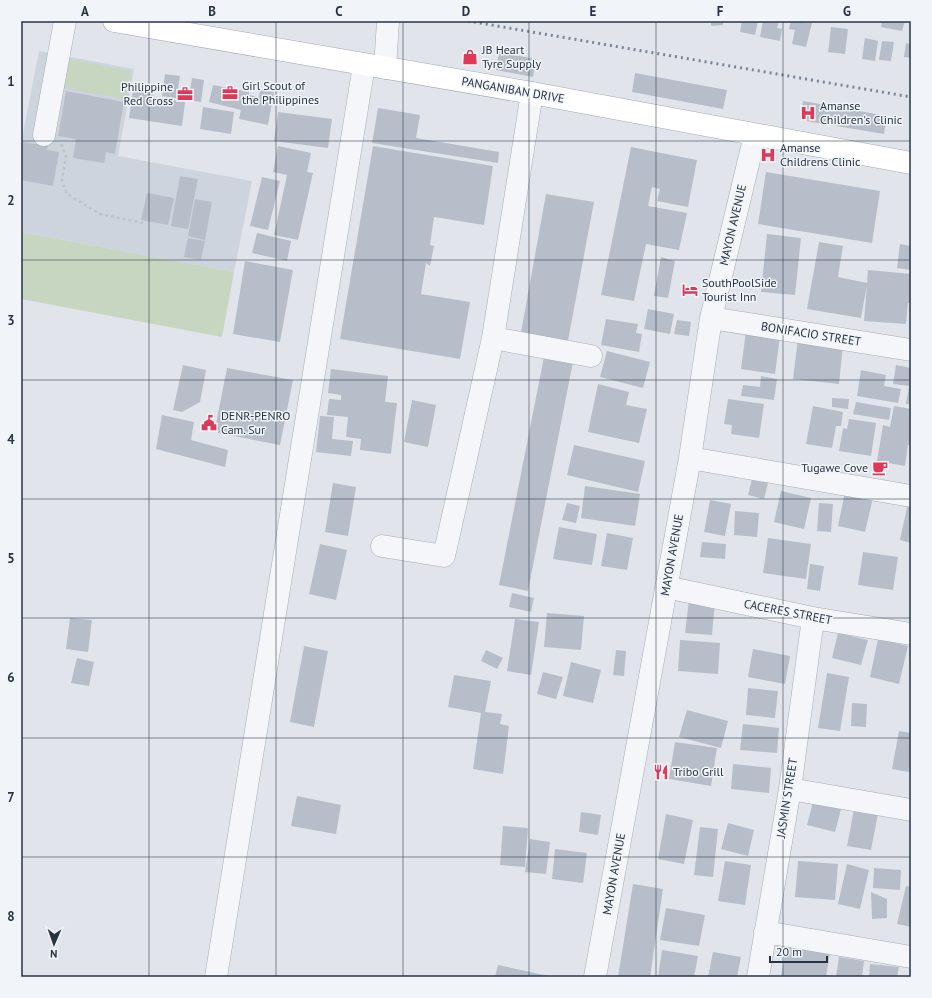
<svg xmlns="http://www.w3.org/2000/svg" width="932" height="998" font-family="'PT Sans',sans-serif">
	<rect width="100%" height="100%" fill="#e1e5eb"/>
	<path fill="#ced4dd" d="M39 51 134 69 118 156 252 181 234 272 21 232V144Z"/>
	<path fill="#c7d6c1" d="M68 59 131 71 126 99 63 88Z
		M21 232 234 272 222 337 21 299Z"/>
	<path fill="#b7beca" d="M711 21H723V25L711 26Z
		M742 21H758L755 35 740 32Z
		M763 21H779L777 28 782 29 780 41 760 37Z
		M791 21 812 23 806 47 792 44 795 30 789 29Z
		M882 21H905L902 31 881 27Z
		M831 27 848 29 845 54 828 52Z
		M865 38 878 41 875 61 862 59Z
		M882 41 894 42 891 61 879 60Z
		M906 43 911 44V58L904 57Z
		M499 52 536 59 533 77 496 70Z
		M635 73 727 90 723 109 632 92Z
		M165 74 180 76 178 89 190 91 192 78 204 80 201 102 162 96Z
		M134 84 154 87 153 97 185 102 182 126 129 118Z
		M213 85 249 92V95L259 97 260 90 274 92 268 125 239 119 241 110 209 102Z
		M66 91 124 102 115 154 106 152 104 163 73 158 76 139 58 136Z
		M803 101 887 116 884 134 800 120Z
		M203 107 234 112 231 134 200 129Z
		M378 108 420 115 416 138 499 152 498 163 372 143Z
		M278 112 332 119 328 148 274 141Z
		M23 142 48 146 47 150 59 152 53 186 21 180V154Z
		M278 146 311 153 307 172 313 173 298 240 274 235 287 175 273 172Z
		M373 146 493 166 484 225 434 217 430 245 434 246 430 266 426 263 421 294 470 302 460 359 340 339Z
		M631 147 697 160 688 207 657 201 660 189 652 187 648 206 687 213 679 250 646 244 634 301 601 295Z
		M766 172 880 191 872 243 758 224Z
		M180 176 198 179 188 229 171 226Z
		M262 177 280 181 268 230 250 226Z
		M147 193 174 198 168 225 141 220Z
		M546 194 594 202 567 346 520 338Z
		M195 199 212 202 205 240 188 236Z
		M257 233 291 241 287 261 252 253Z
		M767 234 801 238 795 295 761 292Z
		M188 238 205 241 201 260 184 257Z
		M819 242 843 246 838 277 867 283 868 270 911 274V303H908L906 324 864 321 867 285 861 318 807 309Z
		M900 244 911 246V270L897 268Z
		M661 257 675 261 668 298 654 296Z
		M245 261 293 270 280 342 233 334Z
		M648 309 674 314 670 334 644 329Z
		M606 319 638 324 636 333 642 334 639 352 601 345Z
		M677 320 691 322 689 336 674 334Z
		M746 331 780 336 775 374 741 369Z
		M798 339 843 345 839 384 793 379Z
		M607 351 650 362 643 388 600 377Z
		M544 357 573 362 528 591 499 585Z
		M183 365 206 370 200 402 182 412 173 410Z
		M896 365 911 368V404H906L909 386 893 384Z
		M227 368 293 380 280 445 218 433 216 424Z
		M331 369 388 376 385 402 397 403 391 454 360 450 361 439 346 437 348 417 327 415 329 399 341 400V395L328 393Z
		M861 370 886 375 884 386 901 389 898 403 857 396Z
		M761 376 777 379 774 400 741 396 743 385 760 387Z
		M598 384 629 392 626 405 647 409 639 443 588 432Z
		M832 398 849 399 848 409 832 407Z
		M728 399 764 404 759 438 731 434 732 425 724 424Z
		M412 400 436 405 428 447 404 442Z
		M856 402 891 408 889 420 853 414Z
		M813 406 843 412 841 426H836L832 448 806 444Z
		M894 406 911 409V445H908L905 466 877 461 883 425 890 427Z
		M162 415 194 422 191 440 228 450 225 467 156 449Z
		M320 416 334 417 332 439 353 441 351 456 316 452Z
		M849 419 876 423 871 456 839 451 843 428 847 429Z
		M574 445 645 461 638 492 567 475Z
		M754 471 770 475 764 499 748 495Z
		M333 483 356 487 348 536 325 532Z
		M585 486 640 494 635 526 581 518Z
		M781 491 811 498 804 529 774 522Z
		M845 492 873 498 865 532 838 526Z
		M710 500 731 504 725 536 704 532Z
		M567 503 580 506 576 523 562 520Z
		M819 503 833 504 831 532 817 531Z
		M908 503 911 504V543L900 540Z
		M735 511 759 513 757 537 734 535Z
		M559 527 597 534 592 565 553 559Z
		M607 533 633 538 627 570 601 566Z
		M768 538 811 544 806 579 763 573Z
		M702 542 726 544 725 559 700 557Z
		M320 544 347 550 336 600 309 594Z
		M863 552 898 557 893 590 858 585Z
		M810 564 824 566 820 591 807 589Z
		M512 593 534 598 531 612 509 607Z
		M689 600 715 603 712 635 685 633Z
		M547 613 584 616 581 650 544 647Z
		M70 618 92 620 88 652 66 649Z
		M515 619 539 622 531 675 507 671Z
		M838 633 868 640 861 665 832 658Z
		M878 639 908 646 899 684 870 677Z
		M680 640 720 643 718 674 678 671Z
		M304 646 328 651 314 727 290 722Z
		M753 649 790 656 785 684 748 677Z
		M486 650 503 658 497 669 481 661Z
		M616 650 626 651 624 676 613 675Z
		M77 658 94 662 89 686 71 683Z
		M571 662 601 670 593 703 563 696Z
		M543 672 563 677 556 699 537 694Z
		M827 673 849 677 840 731 818 728Z
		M454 675 491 681 485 712 502 714 500 724 509 726 503 774 473 769 481 713 448 707Z
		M748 688 778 691 775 718 746 715Z
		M852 703 867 704 866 727 851 726Z
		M687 710 728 721 721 748 679 737Z
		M743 724 779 728 777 753 740 750Z
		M899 731 911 733V761L909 772 892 769Z
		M675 742 717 748 711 786 669 779Z
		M733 764 771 768 769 793 731 789Z
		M297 796 341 805 336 834 291 826Z
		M813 802 841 809 835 832 807 825Z
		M854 809 878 814 871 850 847 846Z
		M581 812 601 815 598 835 579 832Z
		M666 814 693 820 684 864 658 859Z
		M728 823 754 830 748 856 721 849Z
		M503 826 528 828 525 867 500 865Z
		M700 827 718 829 713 877 694 875Z
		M530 839 550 842 546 874 525 872Z
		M555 849 587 853 583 883 552 879Z
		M725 861 751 865 745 905 718 901Z
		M798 861 838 864 835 900 795 897Z
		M847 864 869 870 860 909 838 904Z
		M874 868 901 870 900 890 873 888Z
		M633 884 663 889 650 977H618Z
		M906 886 911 887V927L897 924Z
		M871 892 887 899V918L872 919Z
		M666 908 705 915 699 946 660 940Z
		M786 946 830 953 826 977H781Z
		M662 950 698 956 694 977H658Z
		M713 952 741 957 737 977H708Z
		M839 957 864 961 862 977H836Z
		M870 964 899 967 897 977H869Z
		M498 965 549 976V977H495Z"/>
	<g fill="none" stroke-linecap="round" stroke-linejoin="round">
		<defs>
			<path id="minor" d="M385 68 388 21
				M44 135 65 21
				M711 318 911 350
				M493 338 591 356
				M690 458 911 496
				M382 546 444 556 493 338 532 93
				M666 587 813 618 911 634
				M790 789 911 810
				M765 932 911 957
				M216 977 364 65
				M595 977 690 458 711 318 755 135
				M758 977 790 789 813 618"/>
			<path id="major" d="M114 21 532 93 911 163"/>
		</defs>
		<use href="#minor" stroke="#a5acb6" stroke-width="23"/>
		<use href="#major" stroke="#9faab8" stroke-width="23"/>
		<path stroke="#bfc3ca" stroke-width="2.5" stroke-dasharray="3 3" stroke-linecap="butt" d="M61 144 66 156 62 181 67 194 100 214 143 223"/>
		<use href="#minor" stroke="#f4f6f9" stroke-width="22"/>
		<use href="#major" stroke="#fff" stroke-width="22"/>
		<path stroke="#788597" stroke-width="3" stroke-dasharray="2 4" stroke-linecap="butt" d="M468 21 911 97"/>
	</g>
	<path fill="none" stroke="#273345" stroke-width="1" stroke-opacity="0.55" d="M149 21V977M276 21V977M403 21V977M529 21V977M656 21V977M783 21V977M21 141H911M21 260H911M21 380H911M21 499H911M21 618H911M21 738H911M21 857H911"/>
	<defs>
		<symbol id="shop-bare" viewBox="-9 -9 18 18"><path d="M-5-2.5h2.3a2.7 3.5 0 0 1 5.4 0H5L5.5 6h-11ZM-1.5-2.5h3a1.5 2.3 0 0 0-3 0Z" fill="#dd3958" stroke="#f1f4f8" stroke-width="2.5" paint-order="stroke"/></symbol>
		<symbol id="office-bare" viewBox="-9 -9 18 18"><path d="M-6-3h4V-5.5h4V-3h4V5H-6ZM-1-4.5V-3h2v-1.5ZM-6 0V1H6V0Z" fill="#dd3958" stroke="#f1f4f8" stroke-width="2.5" paint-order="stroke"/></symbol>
		<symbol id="hospital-bare" viewBox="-9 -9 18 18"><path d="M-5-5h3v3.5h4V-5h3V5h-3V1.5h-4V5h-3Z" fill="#dd3958" stroke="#f1f4f8" stroke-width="2.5" paint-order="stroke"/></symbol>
		<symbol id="hotel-bare" viewBox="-9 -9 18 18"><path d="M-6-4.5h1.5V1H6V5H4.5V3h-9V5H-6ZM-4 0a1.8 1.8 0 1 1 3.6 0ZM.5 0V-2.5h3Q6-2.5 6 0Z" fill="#dd3958" stroke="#f1f4f8" stroke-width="2.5" paint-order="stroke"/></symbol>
		<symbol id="civic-bare" viewBox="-9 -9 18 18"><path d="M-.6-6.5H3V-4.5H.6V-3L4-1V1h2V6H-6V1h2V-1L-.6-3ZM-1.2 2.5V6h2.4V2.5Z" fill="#dd3958" stroke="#f1f4f8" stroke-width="2.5" paint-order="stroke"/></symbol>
		<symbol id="cafe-bare" viewBox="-9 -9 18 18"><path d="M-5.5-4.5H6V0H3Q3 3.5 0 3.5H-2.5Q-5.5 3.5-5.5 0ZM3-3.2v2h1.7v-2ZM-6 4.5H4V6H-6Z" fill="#dd3958" stroke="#f1f4f8" stroke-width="2.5" paint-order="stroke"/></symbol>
		<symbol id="restaurant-bare" viewBox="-9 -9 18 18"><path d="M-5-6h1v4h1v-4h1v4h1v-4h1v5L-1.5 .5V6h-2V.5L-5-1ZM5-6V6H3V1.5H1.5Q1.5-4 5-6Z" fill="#dd3958" stroke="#f1f4f8" stroke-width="2.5" paint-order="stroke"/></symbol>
	</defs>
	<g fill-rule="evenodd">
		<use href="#shop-bare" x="459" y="46" width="22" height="22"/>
		<use href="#office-bare" x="219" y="82" width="22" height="22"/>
		<use href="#office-bare" x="174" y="83" width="22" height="22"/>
		<use href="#hospital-bare" x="797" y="102" width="22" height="22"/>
		<use href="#hospital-bare" x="757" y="144" width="22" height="22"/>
		<use href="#hotel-bare" x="679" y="279" width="22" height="22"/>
		<use href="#civic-bare" x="198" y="412" width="22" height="22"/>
		<use href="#cafe-bare" x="869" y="457" width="22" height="22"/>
		<use href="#restaurant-bare" x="650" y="761" width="22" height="22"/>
	</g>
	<g text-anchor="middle" stroke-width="3" stroke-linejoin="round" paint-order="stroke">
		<g font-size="12" fill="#273345" stroke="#f1f4f8" text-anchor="start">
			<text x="482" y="54">JB Heart<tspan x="482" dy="14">Tyre Supply</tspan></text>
			<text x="242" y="90">Girl Scout of<tspan x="242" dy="14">the Philippines</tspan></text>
			<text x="173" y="91" text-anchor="end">Philippine<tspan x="173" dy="14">Red Cross</tspan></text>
			<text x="820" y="110">Amanse<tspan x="820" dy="14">Children's Clinic</tspan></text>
			<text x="780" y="152">Amanse<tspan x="780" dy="14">Childrens Clinic</tspan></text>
			<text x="702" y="287">SouthPoolSide<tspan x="702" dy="14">Tourist Inn</tspan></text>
			<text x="221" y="420">DENR-PENRO<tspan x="221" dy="14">Cam. Sur</tspan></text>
			<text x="868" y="472" text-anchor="end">Tugawe Cove</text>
			<text x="673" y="776">Tribo Grill</text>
		</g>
		<g font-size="12" fill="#273345" stroke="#f1f4f8">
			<text transform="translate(513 90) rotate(10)" y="4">PANGANIBAN DRIVE</text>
			<text transform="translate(733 225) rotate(-77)" y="4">MAYON AVENUE</text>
			<text transform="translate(811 334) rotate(9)" y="4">BONIFACIO STREET</text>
			<text transform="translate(672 555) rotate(-80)" y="4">MAYON AVENUE</text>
			<text transform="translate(788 612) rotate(11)" y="4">CACERES STREET</text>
			<text transform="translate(787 798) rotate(-81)" y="4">JASMIN STREET</text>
			<text transform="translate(614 874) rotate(-80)" y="4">MAYON AVENUE</text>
		</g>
	</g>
	<rect width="932" height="998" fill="none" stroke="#f1f4f8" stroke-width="44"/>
	<g transform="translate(54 944) rotate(182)" stroke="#f1f4f8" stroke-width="3" paint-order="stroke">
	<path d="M0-3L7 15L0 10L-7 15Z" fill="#273345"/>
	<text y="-6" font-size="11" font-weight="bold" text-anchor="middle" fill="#273345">N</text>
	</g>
	<path d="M770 956v6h57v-6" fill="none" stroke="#273345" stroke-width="2"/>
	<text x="776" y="956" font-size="12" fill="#273345" stroke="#f1f4f8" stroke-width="3" paint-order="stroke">20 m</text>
	<rect x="22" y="22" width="888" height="954" fill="none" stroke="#273345" stroke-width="1.5"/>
	<g font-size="13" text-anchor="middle" font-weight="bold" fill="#273345">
		<text x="85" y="16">A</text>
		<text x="212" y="16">B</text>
		<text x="339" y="16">C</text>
		<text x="466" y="16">D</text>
		<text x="593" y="16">E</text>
		<text x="720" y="16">F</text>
		<text x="847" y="16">G</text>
		<text x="11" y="86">1</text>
		<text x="11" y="205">2</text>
		<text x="11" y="325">3</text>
		<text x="11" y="444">4</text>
		<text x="11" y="563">5</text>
		<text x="11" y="682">6</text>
		<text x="11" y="802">7</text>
		<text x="11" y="921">8</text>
	</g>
</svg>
